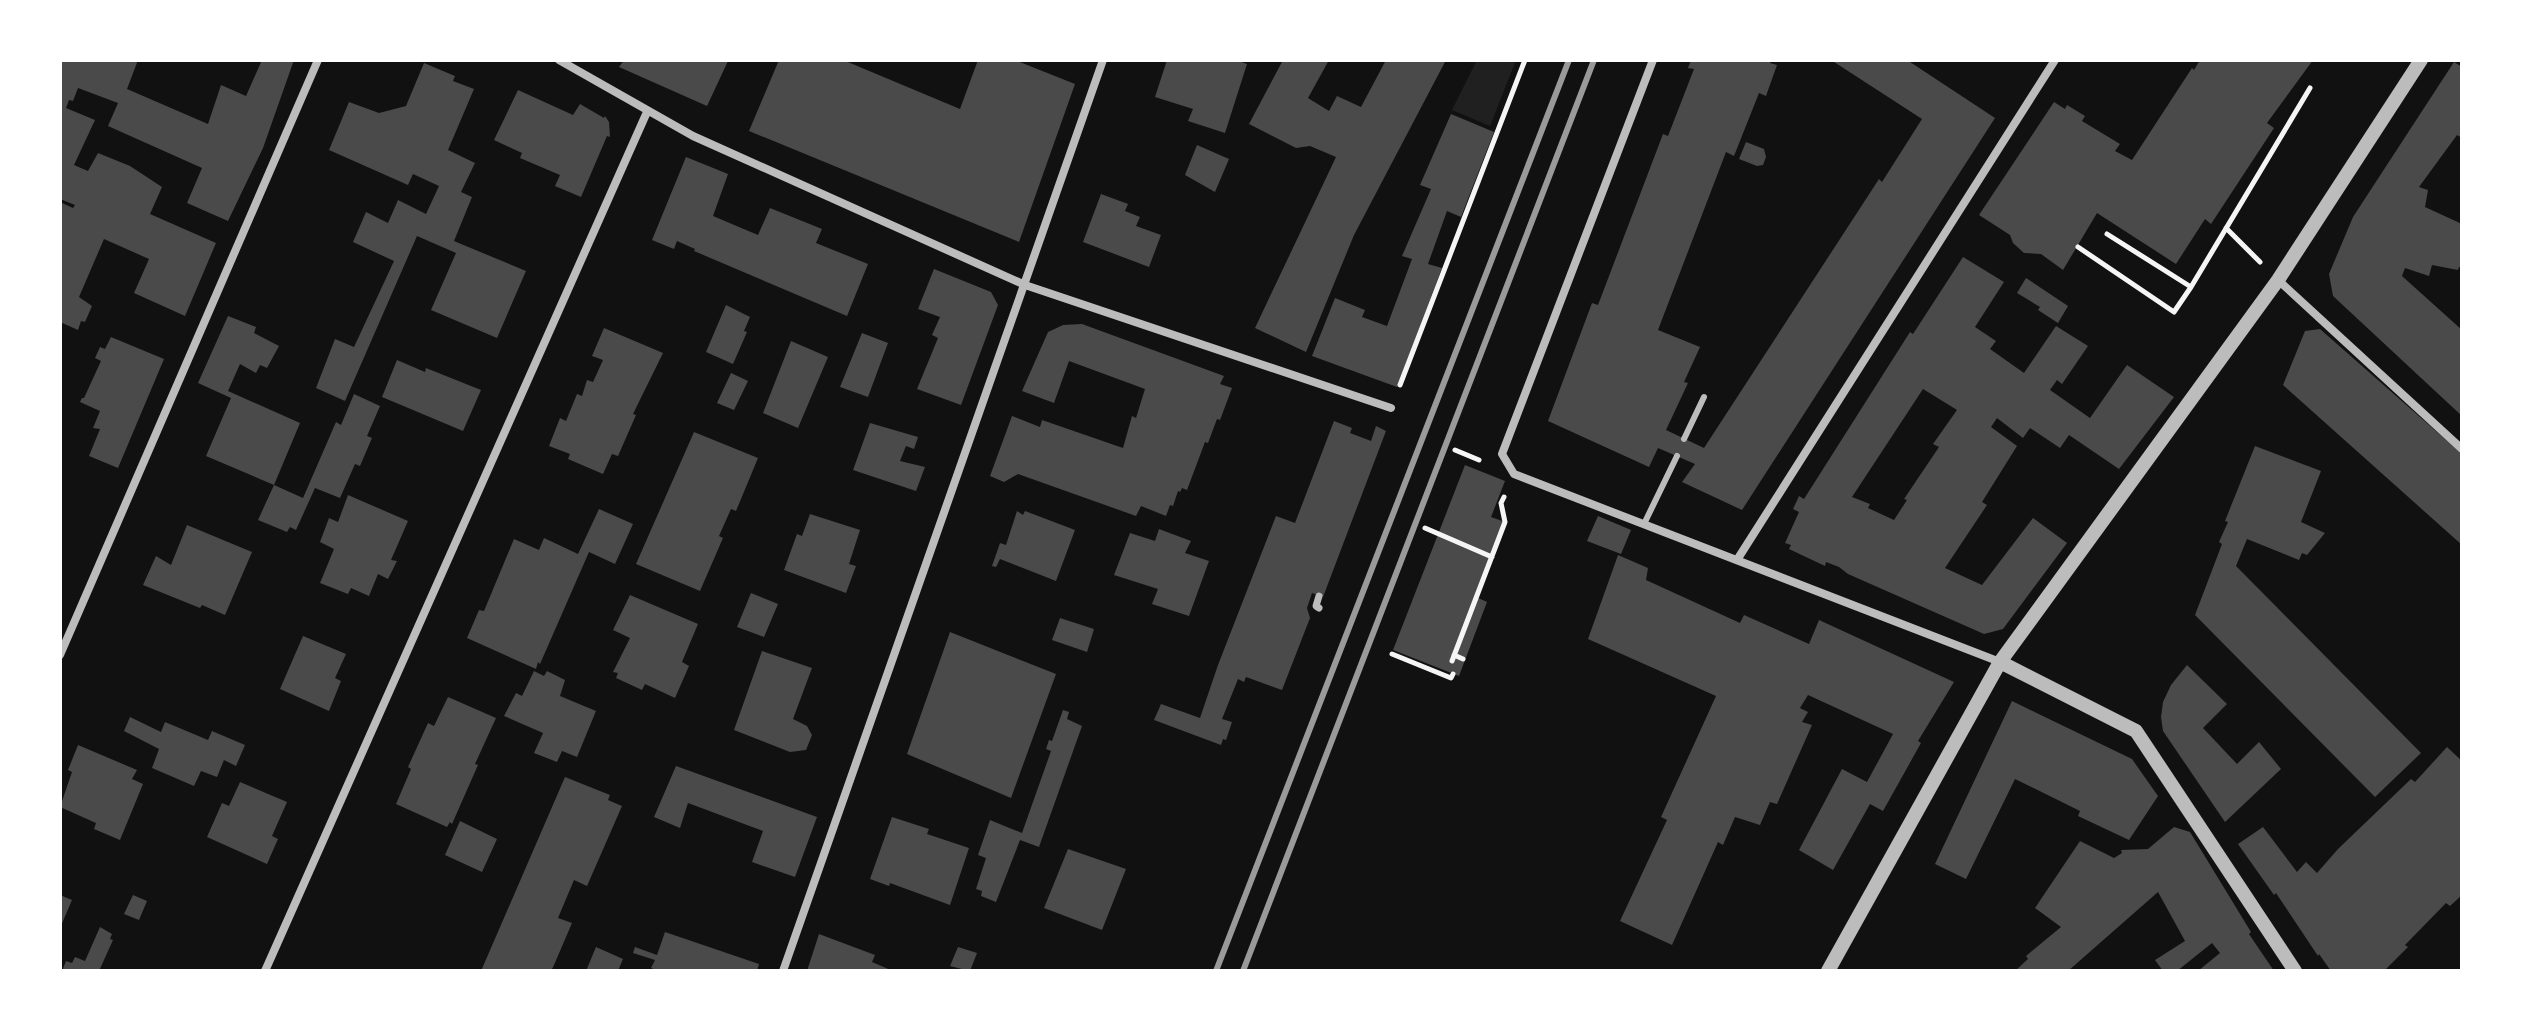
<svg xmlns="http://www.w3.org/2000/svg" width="2522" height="1031" font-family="Helvetica,sans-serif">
	<rect width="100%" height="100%" fill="#111"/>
	<path fill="#202020" d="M1477 60H1516L1490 126 1452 110Z"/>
	<path fill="#4a4a4a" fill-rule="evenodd" d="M60 60H138L127 89 208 124 221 85 246 96 262 60H294L263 148 228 221 187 203 202 168 108 126 118 103 78 88 73 101 69 100 66 108 95 120 74 165 88 171 98 153 130 166 162 187 150 214 216 243 185 316 134 293 149 259 104 239 79 297 92 306 85 322 81 321 78 330 60 322V202L73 208 75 205 60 199Z
		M624 60H725L728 61 707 106 619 67Z
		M779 60H843L960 109 978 60H1015L1075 84 1019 242 749 131Z
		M1167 60H1236L1247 64 1225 133 1188 121 1193 109 1155 97Z
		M1283 60H1329L1308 98 1329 111 1337 96 1361 107 1386 60H1446L1354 235 1306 352 1255 328 1336 157 1310 146 1296 148 1249 124Z
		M1691 60H1771L1770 63 1777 65 1766 96 1759 93 1734 156 1726 152 1658 330 1700 347 1684 382 1688 383 1666 430 1704 448 1879 179 1882 182 1922 119 1831 60H1907L1995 118 1742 510 1682 482 1695 464 1658 448 1649 467 1548 421 1592 303 1598 305 1663 134 1668 136 1694 69 1688 68Z
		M2200 60H2313L2267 123 2274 128 2211 224 2205 219 2176 264 2097 213 2063 270 2041 254 2024 253 2013 243 2010 235 1979 215 2054 102 2065 109 2067 105 2085 116 2082 121 2120 144 2115 151 2132 160 2192 68 2194 70Z
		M2454 62 2462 67V138L2457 135 2419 187 2428 190 2425 207 2462 224V268L2459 267 2458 270 2432 265 2429 276 2405 268 2402 276 2462 330V416L2333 296 2329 274 2353 217Z
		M424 63 455 76 453 81 474 89 448 150 475 163 461 192 472 197 454 241 526 271 497 338 431 310 456 253 417 236 345 401 316 388 335 339 354 347 394 261 353 242 366 212 388 223 398 200 426 214 439 186 413 174 408 185 329 150 349 102 379 113 406 106Z
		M518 90 573 115 580 104 604 118 605 116 609 122 610 137 607 136 581 197 555 186 560 175 520 158 522 153 494 140Z
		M1451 114 1494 132 1461 217 1447 211 1428 264 1442 268 1397 387 1312 356 1335 298 1365 310 1362 317 1387 326 1412 259 1402 256 1431 189 1420 185Z
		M1746 142 1764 149 1766 157 1763 165 1757 166 1739 159Z
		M1197 145 1229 159 1215 192 1185 175Z
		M686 157 728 174 713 216 758 235 770 208 822 229 816 243 868 264 847 316 694 251 695 249 677 241 674 249 652 240Z
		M1101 194 1128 204 1125 211 1140 217 1136 226 1161 235 1149 267 1083 242Z
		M1963 257 2004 282 1975 327 1996 341 1990 349 2024 373 2056 326 2088 346 2062 384 2057 380 2050 390 2090 418 2127 365 2174 397 2119 469 2069 435 2060 448 2030 428 2023 438 1997 418 1991 427 2017 446 1982 502 1987 505 1945 568 1982 585 2033 518 2067 543 2003 629 1984 634 1848 574 1839 567 1826 562 1825 566 1789 549 1791 545 1785 543 1799 512 1793 509 1799 496 1804 499 1910 332 1913 334ZM1923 389 1957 410 1933 444 1939 447 1904 499 1907 500 1894 520 1868 508 1870 504 1852 497Z
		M934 269 991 292 998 305 961 405 917 389 938 338 932 335 940 317 918 309Z
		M2026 278 2068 306 2058 323 2038 310 2040 307 2017 293Z
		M726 305 750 317 744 331 747 332 733 364 706 352Z
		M228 316 256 327 254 333 279 346 267 368 260 365 256 373 240 364 228 391 300 423 274 485 303 498 336 422 341 425 354 394 380 406 367 436 372 438 360 466 355 464 340 498 315 488 296 530 290 527 287 532 258 520 274 485 206 456 231 398 198 383Z
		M1082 324 1224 376 1220 384 1232 388 1220 420 1217 419 1208 443 1205 442 1187 490 1182 488 1180 492 1178 491 1173 506 1170 505 1166 516 1141 506 1136 516 1018 474 1004 482 990 476 1012 416 1040 427 1042 420 1123 448 1132 416 1136 418 1145 389 1069 361 1054 403 1022 391 1048 332 1063 325Z
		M604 328 663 353 633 414 636 415 618 456 612 454 603 474 568 459 570 454 549 446 560 418 566 421 577 394 582 396 587 380 593 382 603 360 592 356Z
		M2320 329 2462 454V545L2283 385 2305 331Z
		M862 333 888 343 868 397 840 387Z
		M111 337 164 359 118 468 89 456 100 429 93 428 100 411 80 402 82 398H84L101 361 95 358 100 347 105 349Z
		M791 341 828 357 798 428 763 413Z
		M397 360 425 372 426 368 481 390 463 431 382 397Z
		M731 373 748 381 734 410 717 403Z
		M1334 421 1352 428 1350 433 1371 441 1376 426 1386 431 1323 597 1312 593 1307 608 1310 618 1282 690 1246 677 1244 682 1238 679 1222 719 1232 722 1226 740 1223 739 1221 745 1154 720 1161 704 1200 718 1218 665 1276 516 1295 523Z
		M870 423 918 437 914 449 906 446 900 461 925 467 916 491 853 470Z
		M694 432 758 458 736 511 731 509 719 536 723 538 700 591 636 564Z
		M2255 446 2321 471 2301 522 2325 533 2307 555 2302 553 2299 560 2247 539 2236 566 2421 753 2375 797 2195 615 2222 544 2219 542 2228 522 2225 521Z
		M1465 465 1505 481 1491 517 1505 522 1476 597 1487 602 1459 676 1393 650Z
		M348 495 408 521 391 560 397 561 388 579 378 574 369 596 351 588 348 594 320 583 334 549 320 542 329 518 338 522Z
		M599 509 633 524 615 564 589 552 540 664 538 662 536 669 467 638 479 610 484 611 514 539 539 550 544 538 578 554Z
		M1017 511 1023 515 1025 511 1075 530 1056 581 1000 559 996 567 992 566 1000 543 1006 545Z
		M810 514 860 530 849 564 856 566 846 593 784 570 797 534 802 536Z
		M1598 516 1631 530 1621 554 1587 541Z
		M187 525 252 552 225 615 202 605 200 608 143 585 156 556 171 565Z
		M1159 529 1191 541 1185 553 1209 561 1189 616 1152 604 1158 589 1114 575 1130 533 1155 541Z
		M1618 555 1648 568 1646 580 1740 623 1744 615 1809 644 1819 620 1954 682 1918 741 1921 743 1883 811 1870 804 1833 870 1799 850 1842 769 1867 782 1893 734 1808 695 1800 708 1808 712 1802 722 1812 725 1777 804 1770 802 1760 825 1735 817 1723 845 1718 842 1672 945 1620 921 1667 820 1661 817 1716 696 1588 639Z
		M751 593 778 604 764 637 737 627Z
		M630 595 698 624 682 662 689 666 675 698 645 684 642 690 616 678 618 673 613 672 630 638 613 630Z
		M1060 618 1094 629 1087 652 1052 640Z
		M950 632 1056 674 1011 798 907 754Z
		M303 636 346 654 335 678 341 681 329 711 280 689Z
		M762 651 812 668 793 719 807 726 812 735 806 750 790 752 734 730Z
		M2187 665 2227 704 2203 728 2237 764 2259 742 2281 769 2225 822 2163 731 2161 717 2163 702 2171 685Z
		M534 671 544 676 547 671 565 680 560 696 596 711 577 757 562 751 557 762 534 753 543 733 504 716 516 693 522 696Z
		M448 697 496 718 475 764 478 765 452 824 450 822 447 827 396 804 411 769 408 767 428 723 434 726Z
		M2012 701 2132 759 2158 796 2129 840 2078 816 2080 811 2015 779 1966 879 1935 864Z
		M1063 710 1069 712 1067 719 1082 726 1039 847 1020 840 996 902 981 896 982 891 976 889 986 858 978 855 990 820 1022 833 1051 751 1046 749 1049 740 1052 741Z
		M130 717 161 732 165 722 208 740 212 731 245 745 236 766 224 760 217 777 201 771 194 786 152 768 159 749 124 731Z
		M78 745 137 770 132 779 143 784 120 840 94 829 96 823 60 807 72 772 68 770Z
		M2447 747 2462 761V895L2450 906 2446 903 2405 945 2408 947 2384 971H2331L2319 954 2318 956 2276 893 2274 895 2238 844 2263 827 2297 872 2306 862 2317 873 2338 849 2411 779 2415 782Z
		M676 766 817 817 795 877 752 862 763 831 688 803 680 828 654 817Z
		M565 777 610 795 608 800 622 806 587 886 574 880 558 918 572 923 554 965 551 971H481Z
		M240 782 287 802 272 836 278 839 267 864 207 837 222 803 229 806Z
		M892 817 929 829 927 834 969 848 950 905 890 883 889 886 870 879Z
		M460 821 497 839 482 872 445 855Z
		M2174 827 2190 832 2251 932 2249 934 2274 971H2198L2220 953 2212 943 2177 971H2163L2155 960 2185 941 2158 892 2068 971H2015L2028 959 2026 956 2061 927 2035 908 2080 841 2114 858 2122 853 2121 850 2148 849Z
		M1068 849 1126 869 1102 930 1044 908Z
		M60 895 72 900 60 928Z
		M133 895 147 901 139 920 124 914Z
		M100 927 112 934 110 939 113 940 99 971H62L66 961 72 963 75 957 85 961Z
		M665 932 756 963 759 964 757 971H659L651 968 655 960 633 953 635 947 657 955Z
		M819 934 875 955 872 962 893 971H807Z
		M596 947 623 959 618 971H586Z
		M958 947 977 953 970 971 950 966Z"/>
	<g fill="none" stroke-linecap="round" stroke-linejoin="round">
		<path stroke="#f5f5f5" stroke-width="5" d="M2226 228 2260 262
			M2107 234 2191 287 2310 88
			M2078 247 2174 312 2191 287
			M1400 385 1525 60
			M1455 450 1479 460
			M1425 528 1492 557
			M1392 654 1451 678 1453 674
			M1454 655 1463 659
			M1452 661 1505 522 1501 503 1504 497"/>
		<path stroke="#bcbcbc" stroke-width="6" d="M1684 439 1704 397
			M1644 524 1677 456"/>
		<path stroke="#bcbcbc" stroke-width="7" d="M1319 608 1316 606 1319 596"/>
		<path stroke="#bcbcbc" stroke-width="8" d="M559 60 693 136 1025 285 1391 408
			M1653 60 1502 454 1514 474 2000 662
			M2278 280 2462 449
			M1737 560 2055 60
			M60 655 318 60
			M265 971 647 112
			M783 971 1103 60"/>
		<path stroke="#bcbcbc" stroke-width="14" d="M2000 662 2136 731 2295 971
			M1828 971 2000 662 2278 280 2421 60"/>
		<path stroke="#9a9a9a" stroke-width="6" d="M1216 971 1569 60
			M1243 971 1594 60"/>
	</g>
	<rect width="2522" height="1031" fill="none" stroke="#ffffff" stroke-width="124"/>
</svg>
